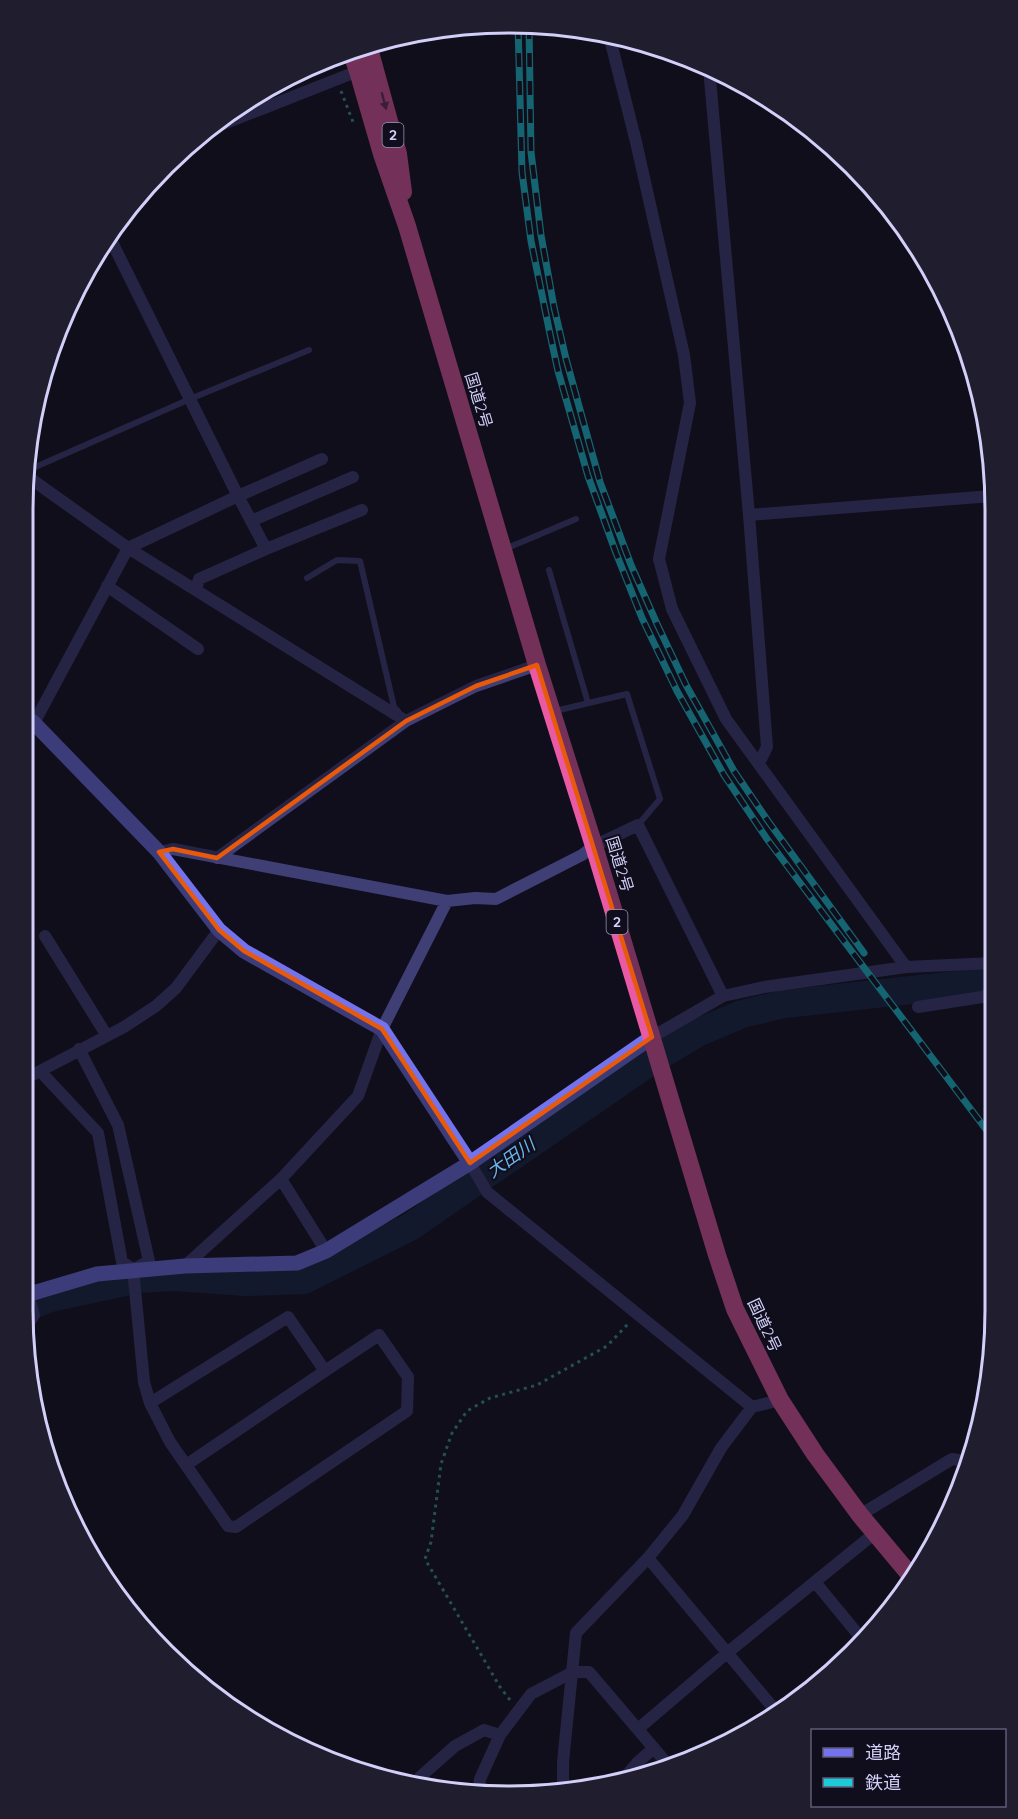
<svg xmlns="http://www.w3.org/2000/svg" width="1018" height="1819" font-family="Quicksand,'Noto Sans JP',sans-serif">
	<rect width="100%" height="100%" fill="#100e1c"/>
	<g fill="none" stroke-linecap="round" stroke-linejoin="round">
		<path stroke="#142740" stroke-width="28" d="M23 1309 50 1298 138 1279 174 1277 246 1282 304 1280 410 1227 651 1061 697 1033 742 1014 784 1004 993 981"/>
		<path stroke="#3ba197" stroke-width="3" stroke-dasharray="3 4.5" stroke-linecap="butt" d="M329 59 332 69
			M341 91 353 122
			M510 1700 500 1687 425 1559 431 1542 441 1464 452 1433 467 1411 490 1398 537 1385 607 1346 628 1324"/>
		<path stroke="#3f3f76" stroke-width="6" d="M24 472 190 399 309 350
			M505 549 576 519
			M549 570 588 703
			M307 578 337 560 360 561 394 707 398 711
			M555 711 627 694 660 799 638 825"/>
		<path stroke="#3f3f76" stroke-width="12" d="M609 35 636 142 684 355 690 403 659 559 672 609 726 719 906 967
			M709 68 749 515 767 747 759 763
			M203 132 358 71
			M985 419 992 495
			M24 474 128 548 406 721
			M749 515 992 496
			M251 521 353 477
			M266 549 362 510
			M107 586 198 649
			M196 590 199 579 266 549 238 496 322 459
			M34 723 128 548 238 496 109 236
			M159 852 173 849 447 901 475 898 496 899 582 855 594 846 638 825 723 996
			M217 858 406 721 476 686 537 665
			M45 936 107 1036
			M918 1007 982 997 993 992
			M652 1037 723 996 764 987 906 967 993 963
			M79 1049 118 1125 149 1261 134 1269
			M40 1071 98 1133 122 1262 133 1269 144 1382 150 1403 170 1442 228 1526 236 1527 407 1411 408 1377 379 1335 325 1371 288 1317 150 1403
			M23 1080 124 1027 156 1006 176 988 219 930
			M470 1163 487 1192 752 1407
			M281 1179 326 1251
			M185 1266 281 1179 358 1096 382 1029 447 901
			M25 1328 34 1315 28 1294
			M186 1465 325 1371
			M860 1515 952 1459 971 1462
			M648 1558 775 1710
			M815 1582 861 1638
			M638 1729 727 1653 875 1533
			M626 1776 638 1762 654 1748
			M416 1783 420 1777 455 1746 484 1730 500 1735
			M479 1789 480 1779 500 1735 531 1694 573 1672H589L669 1766
			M563 1790V1762L576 1633 648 1558 683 1515 721 1448 752 1407 780 1400"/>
		<path stroke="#7273ed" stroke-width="15" d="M23 714 34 723 159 852 219 930 244 951 382 1029 470 1163
			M23 1296 97 1274 185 1266 297 1263 326 1251 470 1163 652 1037"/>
		<path stroke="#ea59a4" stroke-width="18" d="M368 45 398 154 403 192
			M351 51 358 71 382 154 407 226 537 665 594 846 717 1255 735 1309 780 1400 815 1454 860 1515 911 1576"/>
		<defs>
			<path id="rail" d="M518 25 522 172 531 241 550 334 558 371 588 476 616 553 642 618 677 691 724 775 767 839 994 1140
				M529 25 531 152 541 235 554 307 566 359 600 482 631 565 657 624 686 685 734 771 768 821 864 953"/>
		</defs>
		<use href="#rail" stroke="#1bcdd9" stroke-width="7"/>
		<use href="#rail" stroke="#100e1c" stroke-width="4.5" stroke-dasharray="14" stroke-linecap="butt"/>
	</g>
	<defs><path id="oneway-solid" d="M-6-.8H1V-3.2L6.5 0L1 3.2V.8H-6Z" transform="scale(1.5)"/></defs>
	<use fill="#723059" href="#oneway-solid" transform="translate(384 101) rotate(75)"/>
	<path d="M0 0H1018V1819H0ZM537 665 652 1037 470 1163 382 1029 244 951 219 930 159 852 173 849 217 858 406 721 476 686Z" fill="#100e1c" fill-opacity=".55" fill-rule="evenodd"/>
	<path fill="none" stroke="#e8590c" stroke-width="4.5" stroke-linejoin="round" d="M537 665 652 1037 470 1163 382 1029 244 951 219 930 159 852 173 849 217 858 406 721 476 686Z"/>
	<g text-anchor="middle" stroke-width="4.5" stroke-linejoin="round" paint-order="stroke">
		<g fill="#100e1c" stroke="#9895b7" stroke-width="1.5">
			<rect x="382.5" y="123" width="21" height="24" rx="4.5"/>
			<rect x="606.5" y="910" width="21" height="24" rx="4.5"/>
		</g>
		<g font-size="15" font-weight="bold" fill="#d2cff9">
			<text x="393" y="140">2</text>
			<text x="617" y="927">2</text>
		</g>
		<g font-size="16" fill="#d2cff9" stroke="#100e1c">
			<text transform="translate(479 400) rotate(73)" y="6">国道2号</text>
			<text transform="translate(620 864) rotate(73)" y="6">国道2号</text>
			<text transform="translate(765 1325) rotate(65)" y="6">国道2号</text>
		</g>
		<g font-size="18" font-style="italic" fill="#6ab5ec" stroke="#100e1c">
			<text transform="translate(511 1158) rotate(-35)" y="6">大田川</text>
		</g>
	</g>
	<path d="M0 0H1018V1819H0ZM509 33H509A476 476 0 0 1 985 509V1310A476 476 0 0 1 509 1786H509A476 476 0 0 1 33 1310V509A476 476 0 0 1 509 33Z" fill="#201d2e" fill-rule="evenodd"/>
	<path fill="none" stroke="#d2cff9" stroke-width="3" d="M509 33H509A476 476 0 0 1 985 509V1310A476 476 0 0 1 509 1786H509A476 476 0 0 1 33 1310V509A476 476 0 0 1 509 33Z"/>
	<rect x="811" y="1729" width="195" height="78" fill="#100e1c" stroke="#5e5b74" stroke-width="1.5"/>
	<rect x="823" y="1748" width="30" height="9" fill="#7273ed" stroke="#5e5b74" stroke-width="1.5"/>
	<text x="865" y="1759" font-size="18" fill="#d2cff9">道路</text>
	<rect x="823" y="1778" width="30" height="9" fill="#1bcdd9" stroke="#5e5b74" stroke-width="1.5"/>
	<text x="865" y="1789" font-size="18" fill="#d2cff9">鉄道</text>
</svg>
